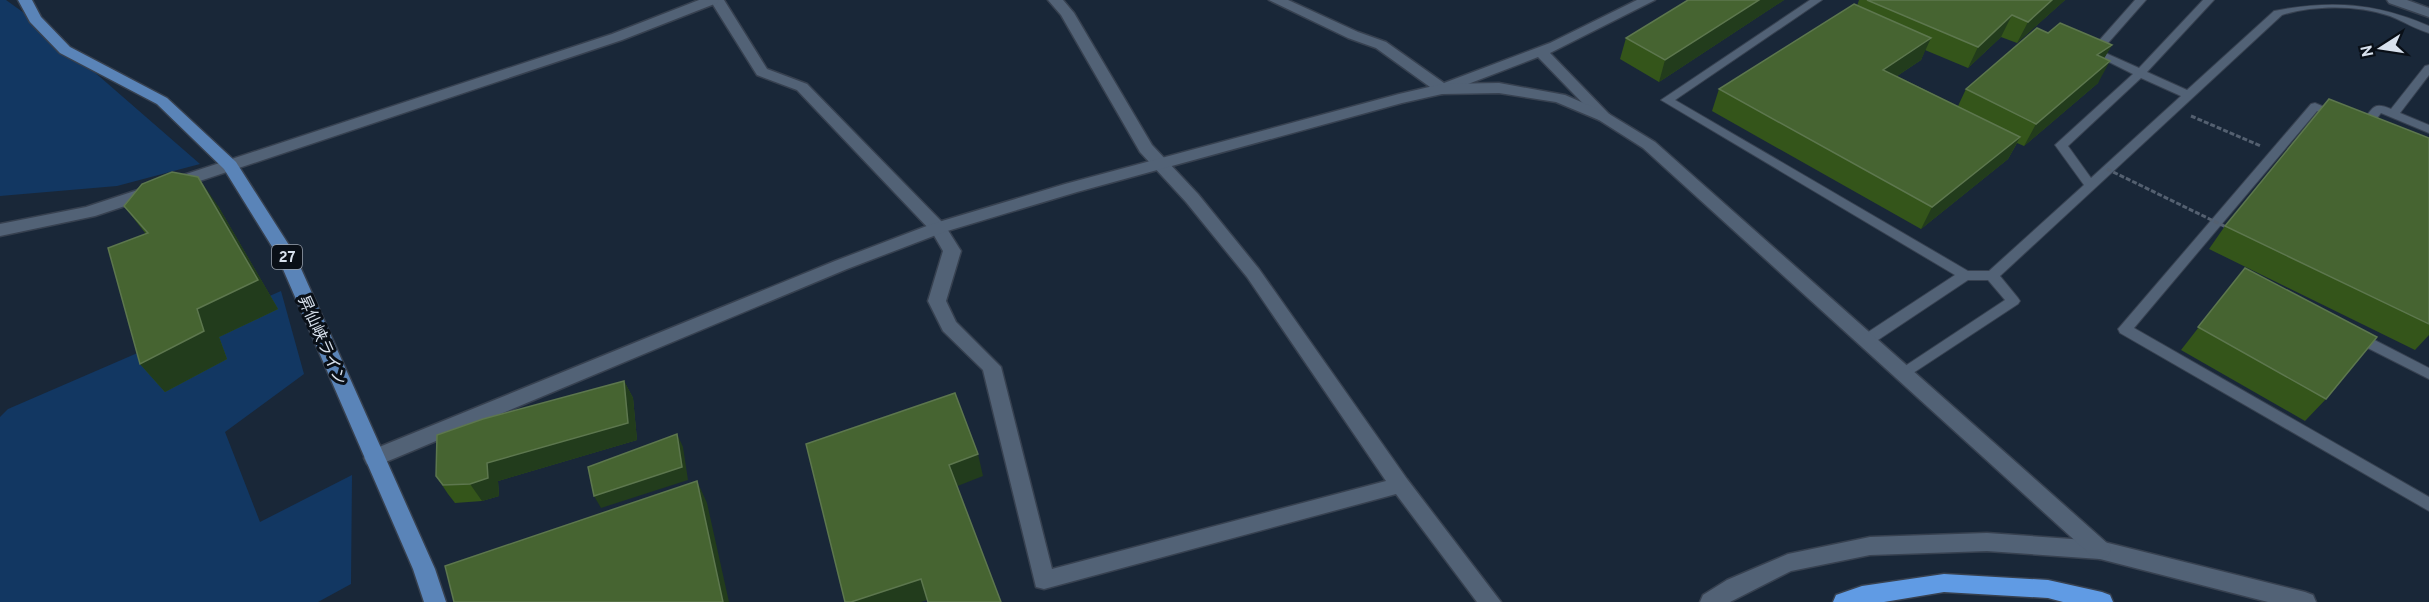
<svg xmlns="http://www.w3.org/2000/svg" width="2429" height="602" font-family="Overpass,'Noto Sans JP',sans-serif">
	<rect width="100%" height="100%" fill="#192738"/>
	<path fill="#123762" d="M0 0H6L38 23 200 164 117 186 0 196Z
		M281 291 304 374 225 432 260 522 352 475 351 584 318 602H0V417L8 409Z"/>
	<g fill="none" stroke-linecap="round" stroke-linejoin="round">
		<defs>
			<path id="service" d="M1810 0H1822L1675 100 1968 271H1989L2084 185 2055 145 2133 74 2089 52 2135 0H2146L2101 51 2139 68 2203 0H2214L2147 72 2187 90 2274 11C2331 0 2376 3 2429 26V33C2415 29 2403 21 2390 16 2357 5 2315 5 2282 15L2000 276 2018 298 2020 301 2018 304 1904 379 1899 378 1897 374 1899 370 2005 300 1988 280H1968L1872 344H1862L1860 340 1862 336 1955 275 1661 100ZM2141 78 2181 96 2091 178 2068 146Z
				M2429 65V75L2400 113 2429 125V133L2381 113C2374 122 2367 137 2355 125L2357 122H2362C2373 108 2373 101 2391 109L2425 66Z
				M2315 103 2343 115 2337 119 2317 111 2134 328 2429 497V511L2120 333 2118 329 2311 104Z
				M2357 331 2429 368V379L2352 340 2350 336 2352 332Z"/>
			<path id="minor" d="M710 0H724L767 69 807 84 944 224 961 251 946 301 956 322 1001 367 1052 569 1386 481 1247 277 1186 202 1140 152 1061 15 1048 0H1063L1074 13 1152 145 1198 194 1259 269 1407 479 1501 602H1477L1396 494 1044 589 1036 587 983 370 943 331 928 301 943 251 932 232 797 90 757 75Z
				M1269 0H1288L1358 32 1386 42 1444 83 1550 43 1637 0H1655L1550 53 1609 114 1612 117 1609 120H1599L1538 57 1442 94 1437 92 1376 48 1348 38Z
				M2387 0H2407L2429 8V17L2389 3Z
				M1987 533 2100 541 2305 592 2313 595 2316 602H2268L2100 559 1987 551 1870 555 1791 571 1730 602H1700L1703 595 1727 580 1788 554 1870 537Z"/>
			<path id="tertiary" d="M699 0H719L717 3 622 40 95 216 0 236V224L86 207 612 34Z
				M1499 83 1565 95 1609 114 1655 142 2108 544 2111 550 2108 556 2100 559 2092 556 1643 148 1599 120 1556 102 1499 93 1442 94 1402 103 1077 192 944 232 847 269 381 464 374 466 367 464 364 458 367 452 835 261 932 224 1065 184 1399 94 1442 84Z"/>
			<path id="primary" d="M18 0H32L41 17 70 47 167 98 236 162 294 253 435 569 446 602H424L413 569 276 253 224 169 157 104 60 53 30 22Z"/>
			<path id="motorway" d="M1944 574 2048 580 2102 592 2110 595 2113 602H2063L2048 598 1944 592 1884 602H1833L1836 595 1862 586Z"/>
		</defs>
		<use href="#service" stroke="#374150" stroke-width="2"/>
		<use href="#minor" stroke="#374150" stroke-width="3"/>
		<use href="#tertiary" stroke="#374150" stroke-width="3"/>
		<use href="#primary" stroke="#374150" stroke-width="3"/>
		<use href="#motorway" stroke="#374150" stroke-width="3"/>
		<path stroke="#546070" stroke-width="3" stroke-dasharray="5 2" stroke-linecap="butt" d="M2191 116 2261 146"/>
		<use href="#service" fill="#526276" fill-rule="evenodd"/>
		<use href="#minor" fill="#526276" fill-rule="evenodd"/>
		<use href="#tertiary" fill="#526276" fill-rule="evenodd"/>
		<use href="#primary" fill="#5a84b8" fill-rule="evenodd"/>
		<use href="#motorway" fill="#609be4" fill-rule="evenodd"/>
		<path stroke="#546070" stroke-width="3" stroke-dasharray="5 2" stroke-linecap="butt" d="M2107 169 2226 227"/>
	</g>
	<path fill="#34551a" d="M1688 0H1784L1659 82 1620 59 1626 38Z
		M1859 0H2065L2017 43 2001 37 1968 68 1925 50 1921 60 1897 76 1958 106 1966 89 2048 33 2112 45 2104 58 2098 83 2024 146 2017 143 2008 159 1921 229 1712 111 1719 89 1857 6Z
		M2429 138V335L2415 350 2209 249 2225 226Z
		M124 206H218L278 309 219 337 227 359 165 392 140 364 146 234Z
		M2245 268 2326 399 2305 421 2181 350Z
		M624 381 633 398 637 440 498 481 499 496 482 501 455 503 448 494 436 476Z"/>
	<path fill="#223c1c" d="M1759 0H1784L1659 82 1665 60Z
		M2052 0H2065L2017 43 2028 22Z
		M2012 15 2001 37 1968 68 1978 47Z
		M1931 38 1921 60 1874 91 1883 70Z
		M2112 45 2099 67 2097 55Z
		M2110 61 2098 83 2024 146 2036 124Z
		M2020 137 2008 159 1921 229 1932 207Z
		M198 177 218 206 278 309 219 337 227 359 165 392 140 364 197 309Z
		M624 381 633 398 637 440 498 481 499 496 482 501 470 484 487 463Z
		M677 434 683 447 688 480 601 508 594 496Z
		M978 454 983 476 955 487 949 465Z
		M697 481 707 503 729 602H723Z
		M921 579 927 600 921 602H851Z"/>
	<path fill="#466431" stroke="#5d774e" stroke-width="1.5" d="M1688 0H1759L1665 60 1626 38Z
		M1867 0H2052L2028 22 2012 15 1978 47Z
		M1854 4 1931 38 1883 70 2020 137 1932 207 1719 89Z
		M2060 23 2112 45 2097 55 2110 61 2036 124 1966 89 2037 28 2048 33Z
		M2329 99 2429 138V324L2225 226Z
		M172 172 198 177 258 280 197 309 204 331 140 364 108 248 148 233 124 206 142 184Z
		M2245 268 2377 337 2326 399 2198 327Z
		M624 381 628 423 487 463 488 478 470 484 443 485 436 476 437 435 483 419Z
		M955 393 978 454 949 465 1001 602H928L921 579 851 602H845L806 444Z
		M677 434 682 467 594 496 588 467Z
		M697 481 723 602H454L445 566Z"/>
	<g text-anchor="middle" stroke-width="6" stroke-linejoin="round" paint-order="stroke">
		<rect fill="#090f17" stroke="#9aa2ad" stroke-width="1.5" x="272" y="245" width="30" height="24" rx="4.5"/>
		<g font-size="15" font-weight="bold" fill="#d8e1ed">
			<text x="287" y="262">27</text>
		</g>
		<g font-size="16" fill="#d8e1ed" stroke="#090f17">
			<text transform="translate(323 340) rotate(66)" y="6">昇仙峡ライン</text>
		</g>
	</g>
	<g transform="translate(2381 48) rotate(258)" stroke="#090f17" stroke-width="4.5" paint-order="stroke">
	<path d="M0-4.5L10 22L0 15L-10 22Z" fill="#d8e1ed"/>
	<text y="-9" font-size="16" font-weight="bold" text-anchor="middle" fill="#d8e1ed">N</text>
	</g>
</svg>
